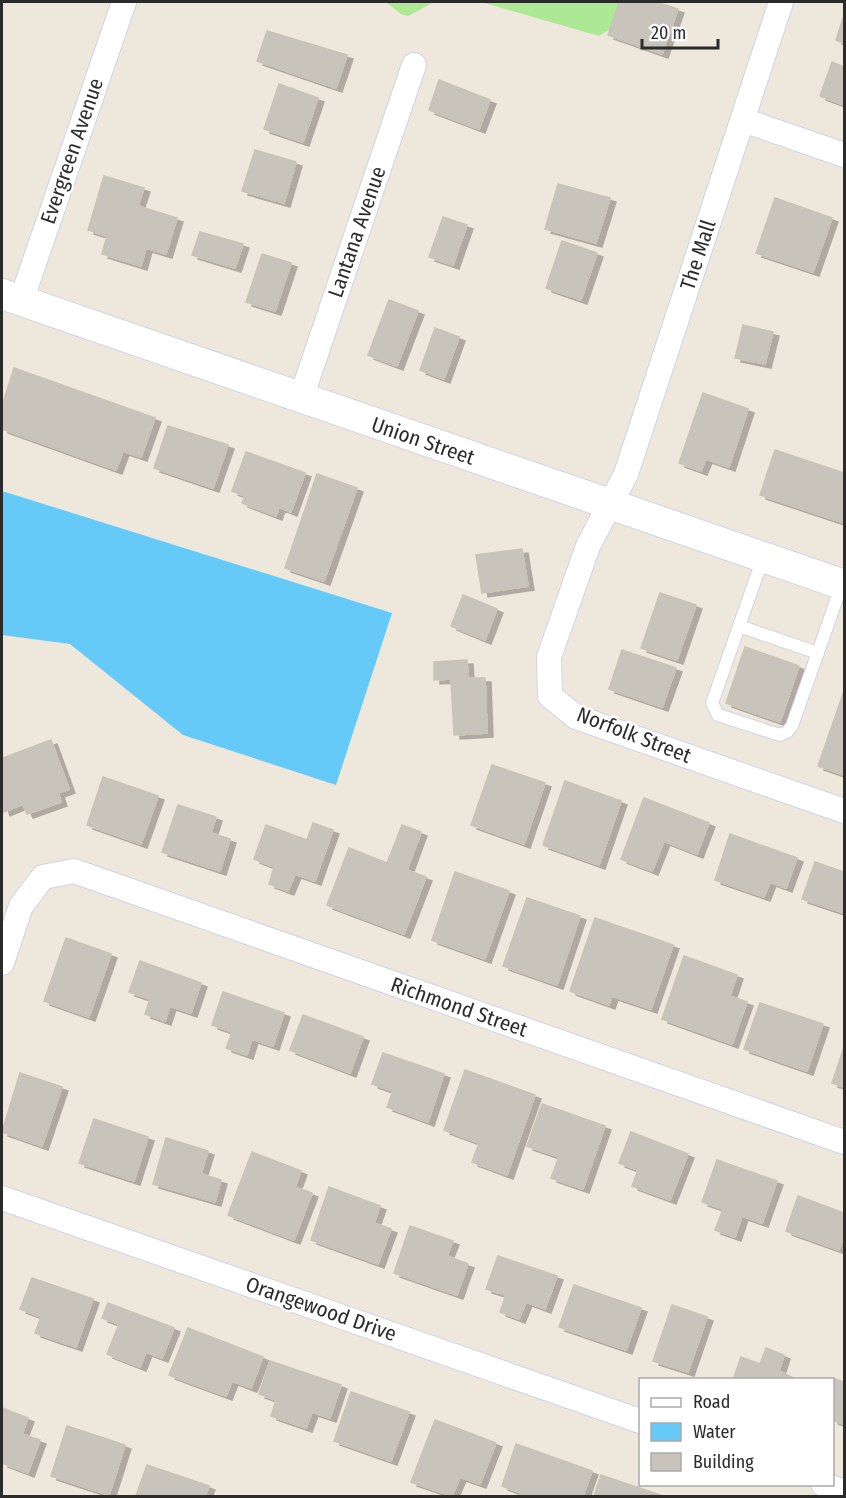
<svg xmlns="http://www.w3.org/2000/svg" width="846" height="1498" font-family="'Fira Sans Condensed',sans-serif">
<defs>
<filter id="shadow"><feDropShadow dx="6" dy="4" stdDeviation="0" flood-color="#0004"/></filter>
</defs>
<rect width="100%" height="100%" fill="#eee7db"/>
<!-- green -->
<g fill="#ade894">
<polygon points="386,2 434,2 408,16 401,14"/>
<polygon points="481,2 652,2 599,36"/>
</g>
<!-- water -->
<polygon fill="#66caf8" points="2,491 392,613 336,785 183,735 70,644 2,635"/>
<!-- building -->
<g fill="#c9c4bb" stroke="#c9c3b5" stroke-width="1.5" filter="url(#shadow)">
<polygon points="619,2 656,2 678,9 662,54 608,35"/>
<polygon points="844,15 844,43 836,40"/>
<polygon points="267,31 347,55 336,88 257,61"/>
<polygon points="832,62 844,67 844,105 820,96"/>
<polygon points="439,80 490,100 479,129 429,110"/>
<polygon points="279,84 318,98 303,142 264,129"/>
<polygon points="255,150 296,162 284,203 242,191"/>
<polygon points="104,176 144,188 138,206 177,218 166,254 146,248 141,266 102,254 107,236 88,230"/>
<polygon points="558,184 610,198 596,243 545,229"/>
<polygon points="775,198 832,218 813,272 756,253"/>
<polygon points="443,217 467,225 453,265 429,257"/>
<polygon points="200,232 243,244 235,268 192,255"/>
<polygon points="562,241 597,253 581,300 546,288"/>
<polygon points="262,254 291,263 275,311 246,302"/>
<polygon points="389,300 418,311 397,366 368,355"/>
<polygon points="743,325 773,332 765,364 735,358"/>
<polygon points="435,328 459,337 444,379 420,370"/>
<polygon points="14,368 155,418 141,457 123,451 116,470 2,429 2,406"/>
<polygon points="703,393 748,409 729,467 706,459 701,471 679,463"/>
<polygon points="168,426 228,445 213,488 154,468"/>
<polygon points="775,450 844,473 844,523 760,495"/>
<polygon points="246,452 305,473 291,512 279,507 276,516 242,503 245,496 232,491"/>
<polygon points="317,474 357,488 324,581 285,568"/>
<polygon points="522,549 528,586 482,593 476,555"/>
<polygon points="660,593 696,605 677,660 641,648"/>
<polygon points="463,595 497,609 485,640 451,626"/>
<polygon points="745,647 799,666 780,722 726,703"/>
<polygon points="622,650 676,668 662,707 609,689"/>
<polygon points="467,660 468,678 485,678 487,733 454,735 451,679 434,680 434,662"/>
<polygon points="844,691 844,775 818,766"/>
<polygon points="51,740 69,789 58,793 61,802 27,814 23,804 4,812 2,805 2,755 3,758"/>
<polygon points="492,765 545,783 524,844 471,825"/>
<polygon points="103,777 158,796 141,844 87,825"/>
<polygon points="565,781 621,801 599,865 543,845"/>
<polygon points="644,798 709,823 697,854 664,841 652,871 621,859"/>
<polygon points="178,805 216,817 211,833 230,839 220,871 162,852"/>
<polygon points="313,823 333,830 315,881 295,874 288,891 269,884 274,867 254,859 266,825 307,840"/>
<polygon points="402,825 421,832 407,870 426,877 404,934 327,905 349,848 387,863"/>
<polygon points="730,834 797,858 786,888 770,882 764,897 715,880"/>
<polygon points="815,862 844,872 844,913 802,899"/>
<polygon points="455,872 509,891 485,959 432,940"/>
<polygon points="527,898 580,916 557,985 503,966"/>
<polygon points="595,918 673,945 651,1009 612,996 609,1005 570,991"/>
<polygon points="66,938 111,954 89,1017 44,1001"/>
<polygon points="684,956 737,975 730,996 747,1002 732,1044 662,1019"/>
<polygon points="140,961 201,983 191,1013 170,1006 165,1021 145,1014 150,999 129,992"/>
<polygon points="223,992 284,1013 273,1046 252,1039 247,1055 226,1048 232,1032 212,1025"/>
<polygon points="760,1003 823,1024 807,1071 744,1049"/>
<polygon points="303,1015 363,1037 350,1073 290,1050"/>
<polygon points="844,1047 844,1087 832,1083"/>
<polygon points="383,1053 444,1074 428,1122 387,1107 393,1091 372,1084"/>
<polygon points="465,1070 535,1095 507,1175 472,1162 479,1143 444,1130"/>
<polygon points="20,1073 62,1087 42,1146 2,1132"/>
<polygon points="542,1104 605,1126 583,1189 551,1178 559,1157 527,1146"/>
<polygon points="94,1119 148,1137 134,1181 79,1163"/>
<polygon points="631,1132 688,1154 670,1200 632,1186 638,1170 619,1163"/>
<polygon points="166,1138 208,1151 201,1174 221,1180 215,1202 153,1184"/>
<polygon points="252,1152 301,1171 295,1187 312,1193 294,1240 228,1215"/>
<polygon points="717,1160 777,1181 762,1223 742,1216 735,1237 715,1230 723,1209 702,1202"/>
<polygon points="329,1187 380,1206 374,1223 391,1229 378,1264 311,1240"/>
<polygon points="798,1196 844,1213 844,1235 839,1250 786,1231"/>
<polygon points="410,1226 453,1241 447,1256 468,1264 457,1295 394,1273"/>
<polygon points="498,1256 557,1276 545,1309 526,1302 519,1319 500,1312 506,1295 486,1289"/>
<polygon points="32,1278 93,1299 76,1347 35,1333 41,1317 20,1309"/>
<polygon points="574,1285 641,1308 626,1350 559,1327"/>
<polygon points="108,1303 174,1328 162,1358 146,1352 140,1367 107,1354 119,1324 102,1318"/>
<polygon points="672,1305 707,1317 688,1372 653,1361"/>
<polygon points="188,1328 263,1357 251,1388 232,1381 226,1396 169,1375"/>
<polygon points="766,1348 784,1355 779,1371 797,1380 733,1380 741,1357 760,1364"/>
<polygon points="270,1361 341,1385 330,1418 312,1412 306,1428 271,1416 276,1400 259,1394"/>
<polygon points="835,1379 844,1382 844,1424 832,1420"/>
<polygon points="351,1392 409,1412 391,1461 334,1441"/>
<polygon points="2,1408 28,1418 22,1434 40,1440 28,1473 2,1463"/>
<polygon points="435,1420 496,1443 480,1484 460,1477 452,1496 411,1482"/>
<polygon points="67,1426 125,1445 109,1495 51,1476"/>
<polygon points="516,1444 592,1471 583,1496 519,1496 521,1493 502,1486"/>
<polygon points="147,1465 209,1486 205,1496 136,1496"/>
<polygon points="601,1475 663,1496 594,1496"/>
</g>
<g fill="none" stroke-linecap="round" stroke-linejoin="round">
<defs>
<g id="service">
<polyline points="763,558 712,703 718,715 780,735 787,732 792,726 842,584"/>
<polyline points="739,626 818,653"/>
</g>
<g id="minor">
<polyline points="781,2 626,474 588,546 549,657 550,696 576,717 844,811"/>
<polyline points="743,120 844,155"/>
<polyline points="21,301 124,2"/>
<polyline points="301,398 414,65"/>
<polyline points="2,963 21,906 43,877 74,871 844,1142"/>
<polyline points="2,1198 640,1421"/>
<polyline points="823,1484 844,1492"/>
</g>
<polyline id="tertiary" points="2,294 844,585"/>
</defs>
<!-- service casing -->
<use href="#service" stroke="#d1d3e5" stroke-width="14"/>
<!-- minor casing -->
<use href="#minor" stroke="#d1d3e5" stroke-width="26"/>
<!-- tertiary casing -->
<use href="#tertiary" stroke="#d1d3e5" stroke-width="32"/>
<!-- service -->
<use href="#service" stroke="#fff" stroke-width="12"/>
<!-- minor -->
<use href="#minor" stroke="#fff" stroke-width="24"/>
<!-- tertiary -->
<use href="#tertiary" stroke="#fff" stroke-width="30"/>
</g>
<g text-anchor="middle" stroke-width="5" stroke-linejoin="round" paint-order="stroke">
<!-- street labels -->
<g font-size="21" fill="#2b2b2b" stroke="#fff">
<text transform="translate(72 151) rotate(-71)" y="7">Evergreen Avenue</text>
<text transform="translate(357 232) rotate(-71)" y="7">Lantana Avenue</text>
<text transform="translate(698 255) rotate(-72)" y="7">The Mall</text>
<text transform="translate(423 441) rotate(19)" y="7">Union Street</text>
<text transform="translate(634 735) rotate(21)" y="7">Norfolk Street</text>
<text transform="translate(459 1007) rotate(19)" y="7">Richmond Street</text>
<text transform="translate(321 1309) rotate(19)" y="7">Orangewood Drive</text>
</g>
</g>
<!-- border -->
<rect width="846" height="1498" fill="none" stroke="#2b2b2b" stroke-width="6"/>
<!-- legend -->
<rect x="639" y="1378" width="195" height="108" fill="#ffffff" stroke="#aaaaaa" stroke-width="1.5"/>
<rect x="651" y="1398" width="30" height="9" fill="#ffffff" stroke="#aaaaaa" stroke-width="1.5"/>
<text x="693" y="1408" font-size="18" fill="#2b2b2b">Road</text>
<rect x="651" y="1423" width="30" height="18" fill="#66caf8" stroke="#aaaaaa" stroke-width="1.5"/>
<text x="693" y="1438" font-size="18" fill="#2b2b2b">Water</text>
<rect x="651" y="1453" width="30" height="18" fill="#c9c4bb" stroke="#aaaaaa" stroke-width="1.5"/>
<text x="693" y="1468" font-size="18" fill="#2b2b2b">Building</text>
<!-- scale -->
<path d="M642 39v9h76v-9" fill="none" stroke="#2b2b2b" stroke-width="3"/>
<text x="651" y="39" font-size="18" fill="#2b2b2b" stroke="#ffffff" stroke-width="4.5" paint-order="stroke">20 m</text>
</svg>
